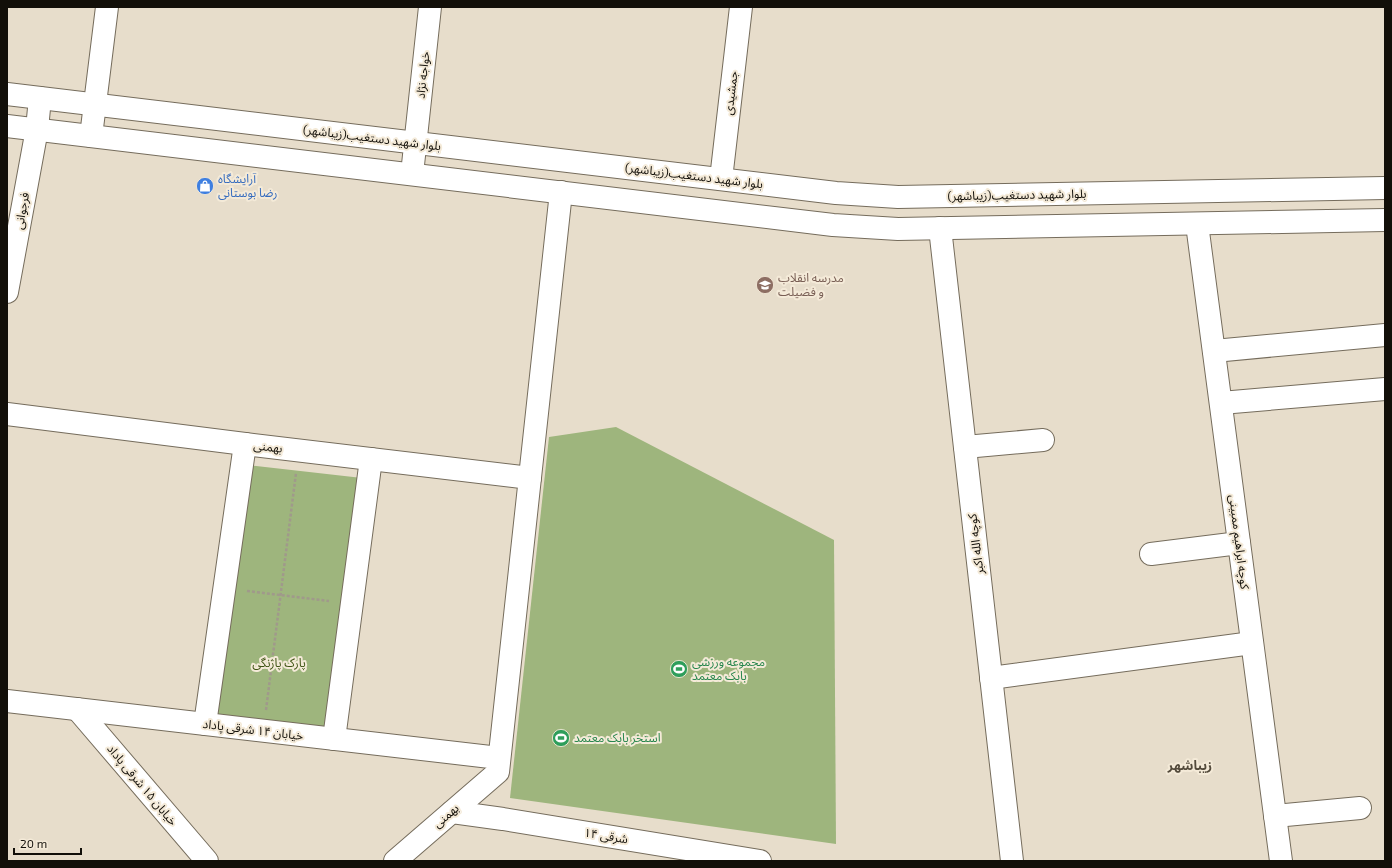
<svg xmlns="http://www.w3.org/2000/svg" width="1392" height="868" font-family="'Exo 2','Noto Sans Arabic',sans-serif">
<rect width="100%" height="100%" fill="#e7ddcb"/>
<!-- green -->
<g fill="#9eb57d">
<polygon points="616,427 834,540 836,844 510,798 549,437"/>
<polygon points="247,465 362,478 329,733 211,719"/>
</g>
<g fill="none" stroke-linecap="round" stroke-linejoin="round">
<defs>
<g id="minor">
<polyline points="91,136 107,7"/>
<polyline points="412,174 430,7"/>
<polyline points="721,179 741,7"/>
<polyline points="1197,224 1281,861"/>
<polyline points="940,228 1012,861"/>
<polyline points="7,292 37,129 40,98"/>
<polyline points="1214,351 1385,335"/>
<polyline points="1221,403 1385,389"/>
<polyline points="7,414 245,444 530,478"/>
<polyline points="965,447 1043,440"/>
<polyline points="1151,554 1239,543"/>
<polyline points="991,678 1252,643"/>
<polyline points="7,701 499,758"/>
<polyline points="77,709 207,861"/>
<polyline points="205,724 245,444"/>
<polyline points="334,739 371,459"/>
<polyline points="452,812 503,819 760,861"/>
<polyline points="1275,816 1360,808"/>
<polyline points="395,861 498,772 561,192"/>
</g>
<g id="tertiary">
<polyline points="7,94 836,193 898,197 1385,188"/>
<polyline points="7,126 833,225 898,229 1385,220"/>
</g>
</defs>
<!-- minor casing -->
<use href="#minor" stroke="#756c5c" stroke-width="24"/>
<!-- tertiary casing -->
<use href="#tertiary" stroke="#756c5c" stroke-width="24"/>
<!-- path -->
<g stroke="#a0998b" stroke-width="2.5" stroke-dasharray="3 2" stroke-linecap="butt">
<polyline points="247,591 329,601"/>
<polyline points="266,710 296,473"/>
</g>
<!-- minor -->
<use href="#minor" stroke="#fff" stroke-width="22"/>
<!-- tertiary -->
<use href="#tertiary" stroke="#fff" stroke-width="22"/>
</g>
<!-- icons -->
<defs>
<symbol id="shop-disc" viewBox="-11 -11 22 22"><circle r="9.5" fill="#3f7fe0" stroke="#f4ead8"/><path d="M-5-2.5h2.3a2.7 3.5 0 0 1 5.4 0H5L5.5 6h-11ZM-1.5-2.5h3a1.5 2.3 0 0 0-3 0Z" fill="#fff"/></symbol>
<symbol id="school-disc" viewBox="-11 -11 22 22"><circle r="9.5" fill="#8d6e63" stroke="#f4ead8"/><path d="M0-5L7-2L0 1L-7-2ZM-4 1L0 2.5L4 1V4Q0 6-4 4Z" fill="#fff"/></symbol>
<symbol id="stadium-disc" viewBox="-11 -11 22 22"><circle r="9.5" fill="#2e9e5b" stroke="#f4ead8"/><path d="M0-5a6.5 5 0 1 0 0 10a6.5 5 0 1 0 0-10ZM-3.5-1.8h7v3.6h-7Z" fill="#fff"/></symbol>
</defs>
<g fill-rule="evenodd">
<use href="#shop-disc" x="195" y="176" width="20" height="20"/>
<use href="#school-disc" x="755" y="275" width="20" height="20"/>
<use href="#stadium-disc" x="669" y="659" width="20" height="20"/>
<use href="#stadium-disc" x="551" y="728" width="20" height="20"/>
</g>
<g text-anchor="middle" stroke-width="4" stroke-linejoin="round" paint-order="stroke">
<!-- street labels -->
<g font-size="12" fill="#120f09" stroke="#f4ead8">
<text transform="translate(423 75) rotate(-84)" y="4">خواجه نژاد</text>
<text transform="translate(731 93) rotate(-83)" y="4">جمشیدی</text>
<text transform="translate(372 138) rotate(7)" y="4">بلوار شهید دستغیب(زیباشهر)</text>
<text transform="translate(694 176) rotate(7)" y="4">بلوار شهید دستغیب(زیباشهر)</text>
<text transform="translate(1017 195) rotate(-1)" y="4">بلوار شهید دستغیب(زیباشهر)</text>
<text transform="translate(22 211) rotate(-80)" y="4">فرجوانی</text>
<text transform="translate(268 447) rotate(7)" y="4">بهمنی</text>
<text transform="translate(1239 542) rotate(83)" y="4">کوچه ابراهیم ممبینی</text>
<text transform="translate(976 544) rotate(-97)" y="4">کوچه الله اکبر</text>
<text transform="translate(253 730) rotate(7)" y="4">خیابان ۱۴ شرقی پاداد</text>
<text transform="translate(142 785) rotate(50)" y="4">خیابان ۱۵ شرقی پاداد</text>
<text transform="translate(446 816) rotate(-41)" y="4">بهمنی</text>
<text transform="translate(606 836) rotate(9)" y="4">۱۴ شرقی</text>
</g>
<!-- shop labels -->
<g font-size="12" fill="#366cbe" stroke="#f4ead8" text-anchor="start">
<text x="218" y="183">آرایشگاه<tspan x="218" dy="14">رضا بوستانی</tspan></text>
</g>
<!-- education labels -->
<g font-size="12" fill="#785e54" stroke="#f4ead8" text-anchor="start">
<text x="778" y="282">مدرسه انقلاب<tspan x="778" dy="14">و فضیلت</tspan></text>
</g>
<!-- leisure labels -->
<g font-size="12" fill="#27864d" stroke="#f4ead8" text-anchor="start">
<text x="692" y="666">مجموعه ورزشی<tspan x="692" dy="14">بابک معتمد</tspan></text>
<text x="574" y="742">استخر بابک معتمد</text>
</g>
<!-- park labels -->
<g font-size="12" fill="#3d5212" stroke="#f4ead8">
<text x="279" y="667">پارک پاژنگی</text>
</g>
<!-- neighbourhood labels -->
<g font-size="13" font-weight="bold" fill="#534a3b" stroke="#f4ead8">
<text x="1190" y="770">زیباشهر</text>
</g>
</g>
<!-- border -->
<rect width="1392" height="868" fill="none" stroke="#120f09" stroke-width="16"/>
<!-- scale -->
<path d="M14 848v6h67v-6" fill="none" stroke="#120f09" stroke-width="2"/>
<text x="20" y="848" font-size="12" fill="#120f09" stroke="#f4ead8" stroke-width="3" paint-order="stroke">20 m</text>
</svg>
